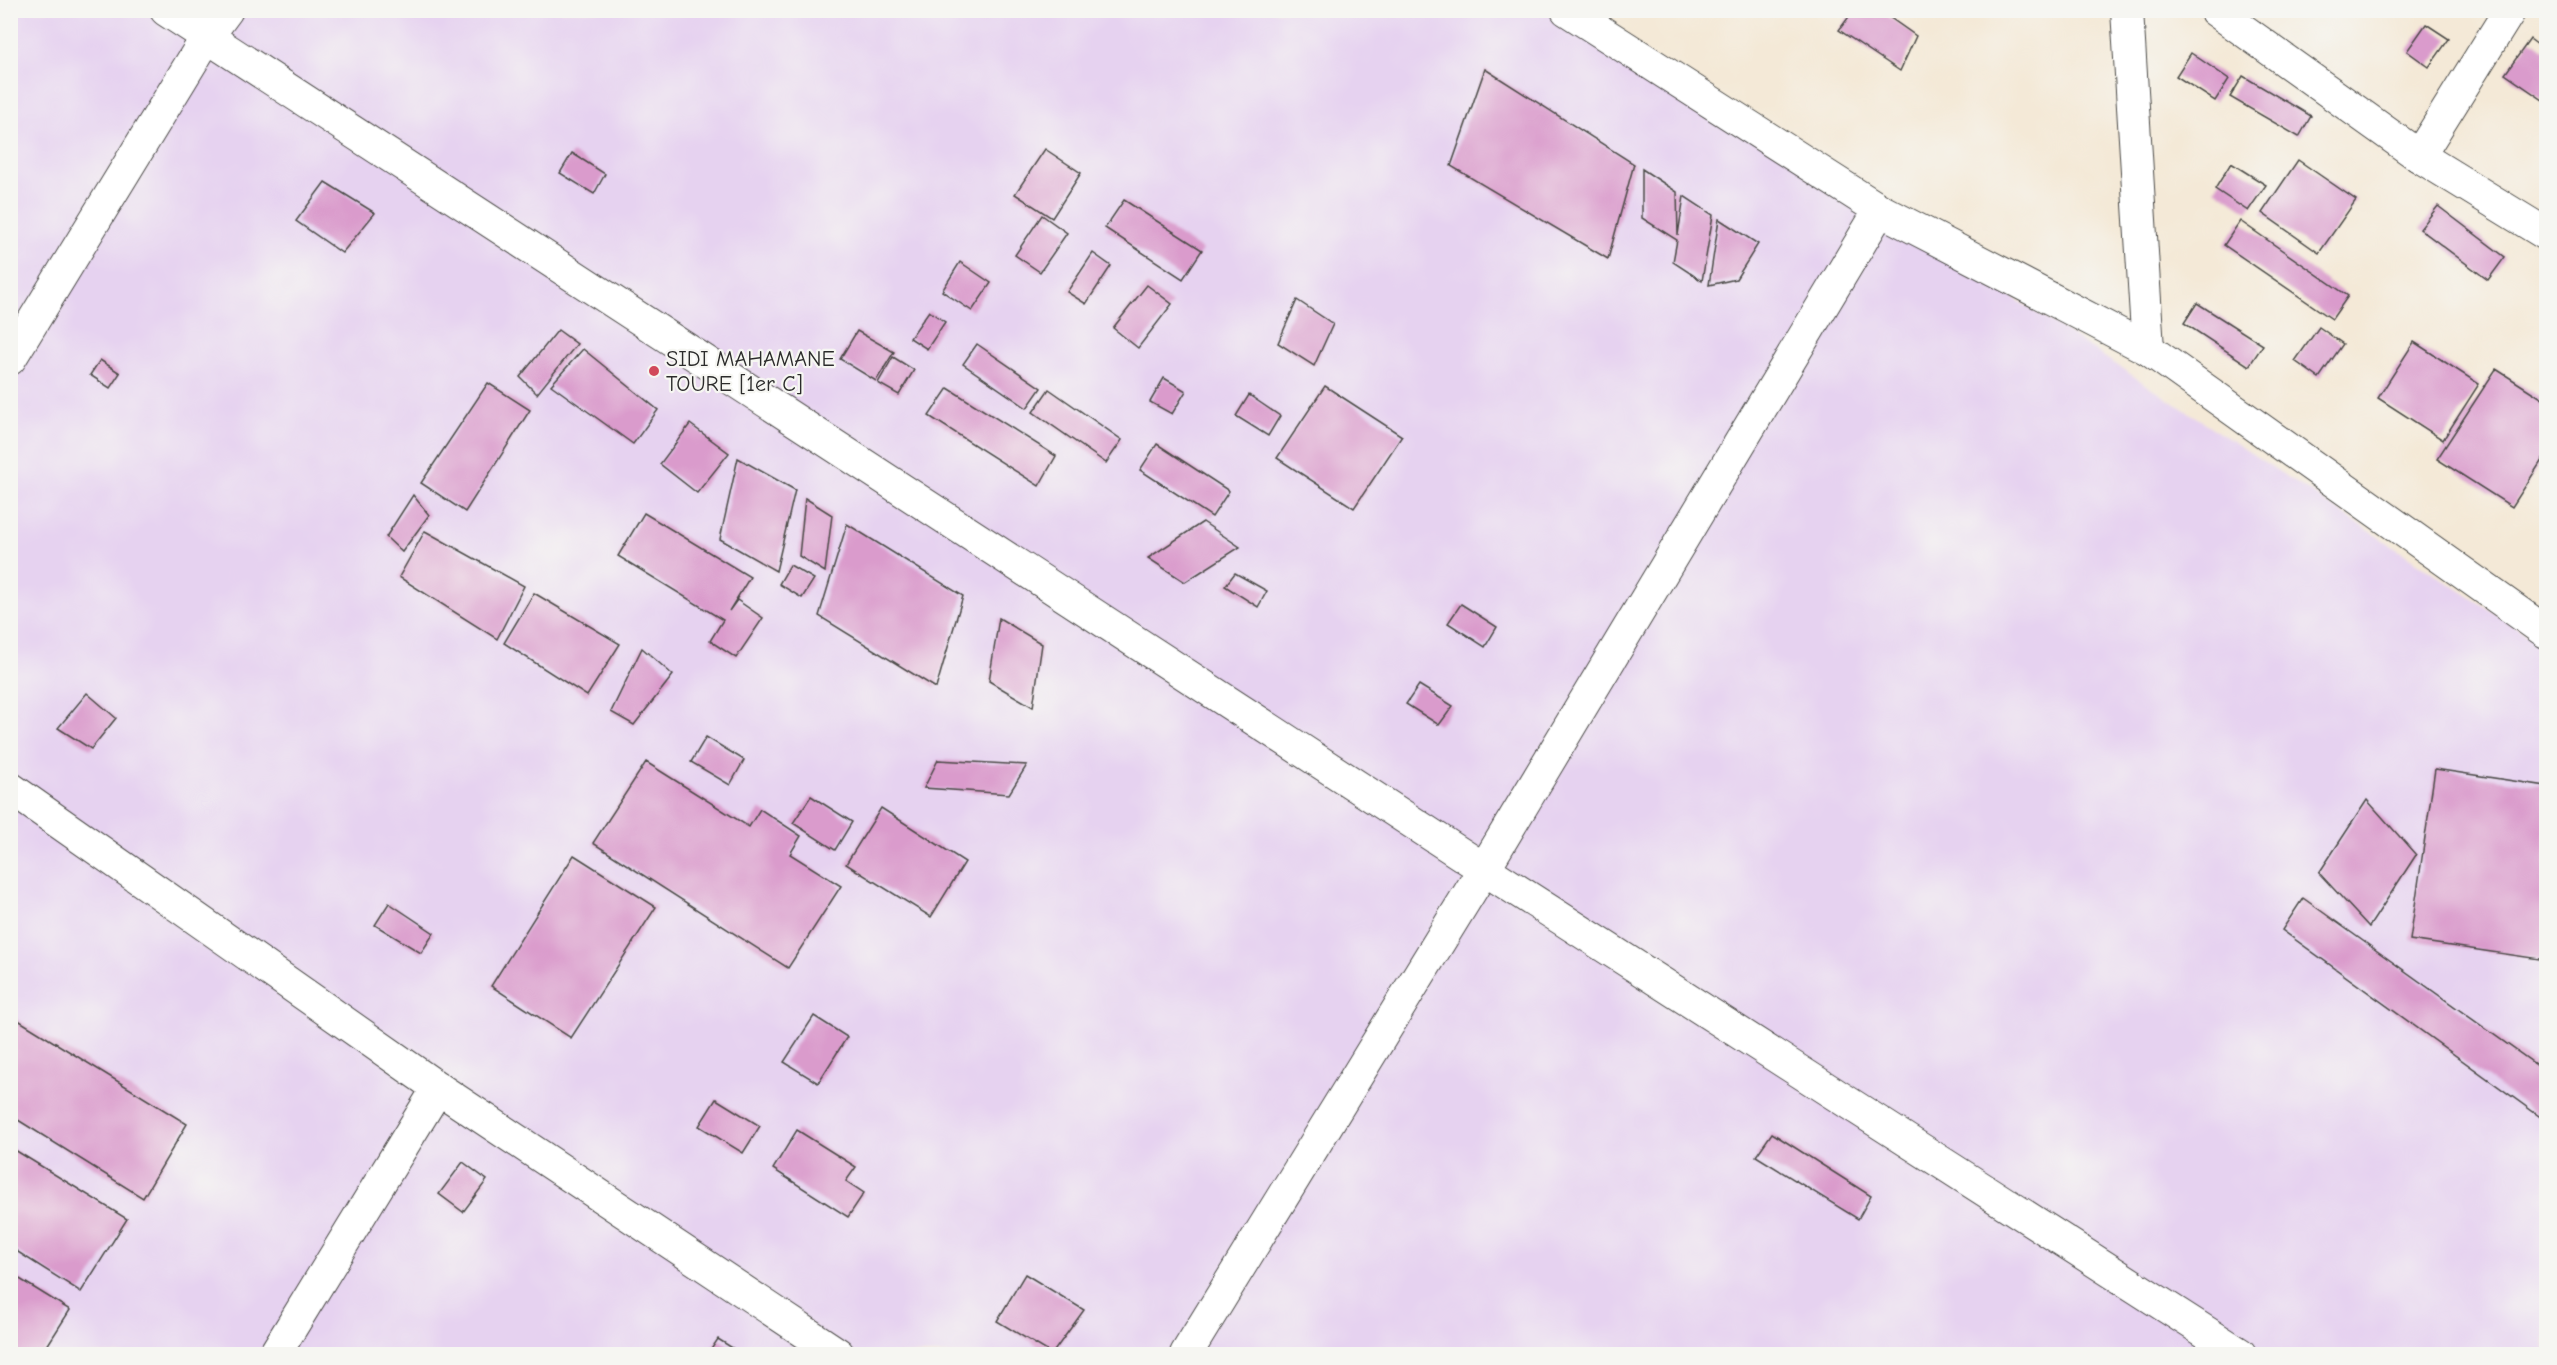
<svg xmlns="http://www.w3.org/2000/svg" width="2557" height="1365" font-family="'Comic Neue',sans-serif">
<rect width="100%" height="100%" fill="#f6f6f2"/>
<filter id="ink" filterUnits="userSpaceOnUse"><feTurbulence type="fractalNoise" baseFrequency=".0167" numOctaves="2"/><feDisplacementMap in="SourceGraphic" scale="12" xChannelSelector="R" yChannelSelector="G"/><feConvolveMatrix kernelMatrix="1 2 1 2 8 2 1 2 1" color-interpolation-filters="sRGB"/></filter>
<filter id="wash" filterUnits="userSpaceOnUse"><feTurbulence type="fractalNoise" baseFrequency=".008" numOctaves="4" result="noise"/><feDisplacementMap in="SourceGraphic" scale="24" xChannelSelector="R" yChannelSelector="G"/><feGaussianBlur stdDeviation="1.35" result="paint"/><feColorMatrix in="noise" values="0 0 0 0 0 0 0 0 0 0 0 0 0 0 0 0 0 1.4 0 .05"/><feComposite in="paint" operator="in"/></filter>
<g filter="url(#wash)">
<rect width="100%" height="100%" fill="#f4e9d7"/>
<!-- built -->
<polygon fill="#e6d2f0" points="10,11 1567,11 1880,210 2546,647 2546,1354 11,1354"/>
<g id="blocks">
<!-- building -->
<g fill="#da9bcc">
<polygon points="1854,10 1879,10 1916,36 1900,71 1839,30"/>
<polygon points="2426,24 2449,39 2429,67 2407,51"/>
<polygon points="2530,39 2546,51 2546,102 2505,74"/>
<polygon points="2191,53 2229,79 2215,101 2176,76"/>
<polygon points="1485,69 1634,164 1608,259 1451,166"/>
<polygon points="2243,76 2311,116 2299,137 2230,97"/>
<polygon points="1045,149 1081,173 1052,218 1015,194"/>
<polygon points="572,153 605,174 594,194 560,173"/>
<polygon points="2298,160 2356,200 2319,253 2262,213"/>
<polygon points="2231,163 2266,185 2248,211 2215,189"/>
<polygon points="1642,169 1677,192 1678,235 1684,196 1713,215 1702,281 1673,262 1677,240 1642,218"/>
<polygon points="325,182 375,213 342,253 296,221"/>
<polygon points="1124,200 1202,250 1183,279 1105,228"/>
<polygon points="2438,206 2505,257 2488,280 2420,229"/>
<polygon points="1042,215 1067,233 1040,272 1015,255"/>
<polygon points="1719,219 1758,244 1736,279 1709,285"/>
<polygon points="2240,221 2348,296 2332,319 2224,245"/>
<polygon points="1093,253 1111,266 1086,304 1067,292"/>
<polygon points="960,262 991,283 972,311 942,291"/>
<polygon points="1147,285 1172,304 1138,348 1113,328"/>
<polygon points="1297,300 1333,324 1314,366 1278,343"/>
<polygon points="2197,303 2263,345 2249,366 2184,323"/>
<polygon points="929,311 945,322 927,349 910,338"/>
<polygon points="2319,327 2343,344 2319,378 2295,361"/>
<polygon points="558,330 577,344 537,394 520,377"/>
<polygon points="857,331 894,352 876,381 840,359"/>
<polygon points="2414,342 2479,384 2443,440 2378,398"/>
<polygon points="977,344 1041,388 1027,408 963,364"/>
<polygon points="583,349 658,410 633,444 551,385"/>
<polygon points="893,357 914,370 899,395 878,383"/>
<polygon points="100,360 120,373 110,388 90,375"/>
<polygon points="2496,369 2546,401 2546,454 2512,507 2437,459"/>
<polygon points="1164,378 1186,391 1172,414 1150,402"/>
<polygon points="488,383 530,410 465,512 421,483"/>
<polygon points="1325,386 1402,436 1354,508 1277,458"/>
<polygon points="948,388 1056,456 1039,486 929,416"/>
<polygon points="1049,389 1122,440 1106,463 1033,412"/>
<polygon points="1249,395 1280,416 1268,436 1236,416"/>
<polygon points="690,424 729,453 697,493 660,464"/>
<polygon points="1157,444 1229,491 1212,517 1140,470"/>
<polygon points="738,458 795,490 776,571 720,539"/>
<polygon points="413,495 429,515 402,552 386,537"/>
<polygon points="805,498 832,515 825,572 799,556"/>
<polygon points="644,513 750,577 729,611 737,600 763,618 736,658 710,641 723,620 618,556"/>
<polygon points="1203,522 1240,547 1185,582 1148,558"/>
<polygon points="847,524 963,596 936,688 819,616"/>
<polygon points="425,531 524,586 497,639 399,577"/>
<polygon points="790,565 814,579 802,598 779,584"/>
<polygon points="1235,573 1267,591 1258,607 1225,586"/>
<polygon points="534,593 620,644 587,696 504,643"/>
<polygon points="1461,604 1497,627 1485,647 1448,623"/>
<polygon points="999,618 1042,644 1033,707 989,681"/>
<polygon points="642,648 673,675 634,725 611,712"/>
<polygon points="1419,685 1453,706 1439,725 1406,704"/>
<polygon points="87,693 116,718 91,749 58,728"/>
<polygon points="706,737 744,760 730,785 691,762"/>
<polygon points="938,760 1027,765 1009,794 924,788"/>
<polygon points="646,762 749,827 760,809 801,836 790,854 841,886 788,968 593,843"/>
<polygon points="2435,769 2546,786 2546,960 2410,940"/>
<polygon points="811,796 852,822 835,850 793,823"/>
<polygon points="2367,800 2416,855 2369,927 2319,873"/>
<polygon points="881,808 965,862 931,917 846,864"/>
<polygon points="574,855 656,907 571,1038 491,986"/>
<polygon points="2303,898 2546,1072 2546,1121 2282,930"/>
<polygon points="389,903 434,933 421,953 375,925"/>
<polygon points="10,1015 187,1124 143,1198 10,1115"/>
<polygon points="814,1016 847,1037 818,1083 784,1062"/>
<polygon points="716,1099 760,1126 743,1153 699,1126"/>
<polygon points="797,1130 856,1167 846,1181 864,1193 848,1217 773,1169"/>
<polygon points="1772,1133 1871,1196 1858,1219 1756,1156"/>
<polygon points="10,1147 127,1219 81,1292 10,1247"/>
<polygon points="463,1162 487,1180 463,1212 439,1194"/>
<polygon points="10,1273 70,1310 42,1354 10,1354"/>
<polygon points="1025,1274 1084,1310 1052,1354 997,1321"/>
<polygon points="718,1339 742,1354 708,1354"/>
</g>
</g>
</g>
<g filter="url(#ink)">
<use href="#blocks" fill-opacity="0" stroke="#494845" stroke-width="1.5"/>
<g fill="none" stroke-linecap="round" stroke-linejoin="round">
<defs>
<g id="minor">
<polyline points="166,10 1484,869 2240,1354"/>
<polyline points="1567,10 1880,210 2148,349 2546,632"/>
<polyline points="2127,10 2148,349"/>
<polyline points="2215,10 2419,156 2546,234"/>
<polyline points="2419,156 2510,10"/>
<polyline points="10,359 207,37 227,10"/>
<polyline points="10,788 438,1088 838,1354"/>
<polyline points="275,1354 438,1088"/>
<polyline points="1186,1354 1484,869 1880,210"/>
</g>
</defs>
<!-- minor casing -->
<use href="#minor" stroke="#494845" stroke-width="34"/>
<!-- minor -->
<use href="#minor" stroke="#fff" stroke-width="32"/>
</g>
</g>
<!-- markers -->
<circle fill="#d1495b" stroke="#f6f6f2" stroke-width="2" cx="654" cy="371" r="6"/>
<g text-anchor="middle" stroke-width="4.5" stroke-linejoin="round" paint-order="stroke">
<!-- poi labels -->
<g font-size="22" fill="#2b2b2b" stroke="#f6f6f2" text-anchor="start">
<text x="666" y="366">SIDI MAHAMANE<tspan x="666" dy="25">TOURE [1er C]</tspan></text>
</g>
</g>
<!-- margin -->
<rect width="2557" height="1365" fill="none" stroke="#f6f6f2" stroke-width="36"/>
</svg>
